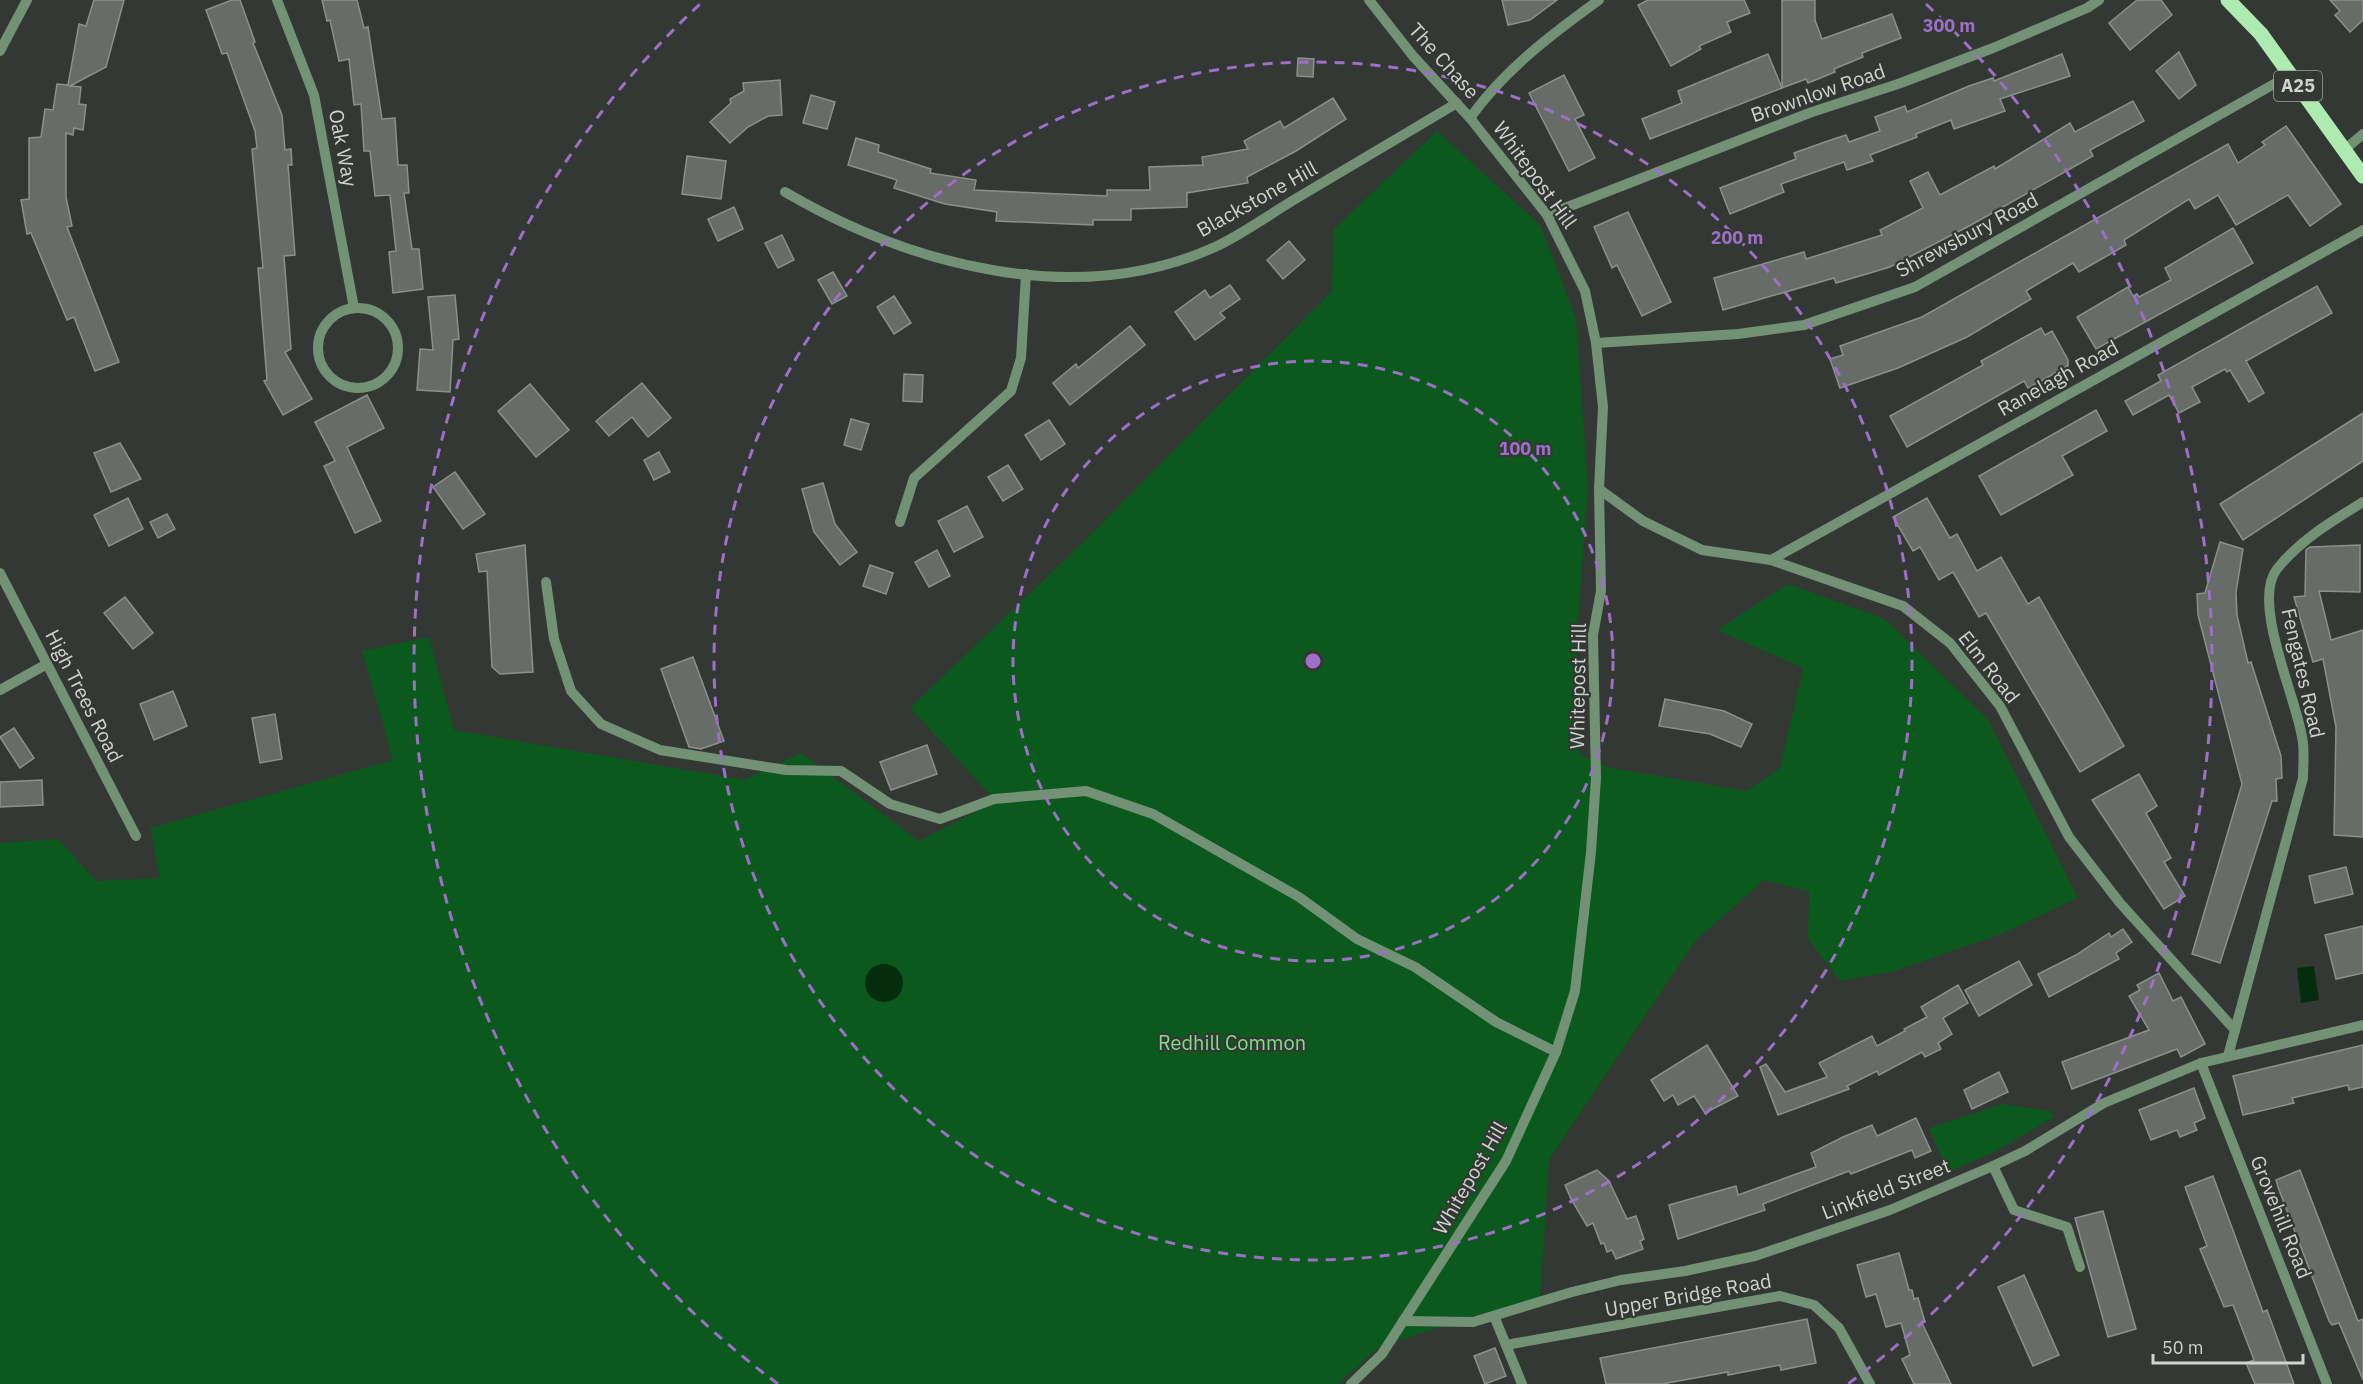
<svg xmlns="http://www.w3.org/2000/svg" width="2363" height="1384" font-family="'IBM Plex Sans',sans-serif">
<rect width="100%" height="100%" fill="#333834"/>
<!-- green -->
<g fill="#0c591e">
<polygon points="1437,131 1541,226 1576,319 1588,489 1577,633 1579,754 1611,768 1747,791 1780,768 1803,668 1717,630 1788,584 1885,619 1988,720 2078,898 2001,934 1895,971 1840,981 1808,939 1809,892 1764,880 1696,940 1549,1160 1540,1301 1476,1315 1379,1347 1338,1384 0,1384 0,843 58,839 96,881 160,878 150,828 393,760 362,651 429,637 454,730 745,780 801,753 919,841 996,801 910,708 1075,550 1332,291 1333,230"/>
<polygon points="2002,1104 2050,1111 2054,1117 1994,1152 1948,1172 1929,1128"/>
</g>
<!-- water -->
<g fill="#052c0c">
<circle cx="884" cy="983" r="19"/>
<polygon points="2314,966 2319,1000 2301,1003 2297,968"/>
</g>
<!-- building -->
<g fill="#686c68" stroke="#8b908c" stroke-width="1.5">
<polygon points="94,0 124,0 106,67 70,86 81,87 79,104 86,105 83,130 74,128 73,135 66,133 66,197 72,226 67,227 119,362 95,371 74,317 67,320 31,233 27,234 21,200 29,199 29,138 41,137 45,109 53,110 57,84 68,85 79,24 86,26"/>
<polygon points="232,0 240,0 255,42 253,43 282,115 285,150 291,149 292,165 288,165 295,255 284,256 291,349 285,352 312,399 283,415 264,381 267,380 258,268 263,268 252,149 257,148 255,131 227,53 222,54 206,10"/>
<polygon points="322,0 357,0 364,28 368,27 382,119 395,118 398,165 407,165 409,193 404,193 412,249 419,249 423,289 393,293 389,252 396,251 390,195 375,196 370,151 364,151 361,104 354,105 349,59 339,61 330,20 327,21"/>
<polygon points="1502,0 1557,0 1530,20 1508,25"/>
<polygon points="1648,0 1744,0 1750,13 1727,22 1731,32 1699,46 1701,49 1671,66 1638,5"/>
<polygon points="1782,0 1815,0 1815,20 1822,39 1892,14 1901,38 1862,53 1863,57 1834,69 1835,72 1808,83 1806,79 1782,88"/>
<polygon points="2137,0 2161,0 2172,15 2130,50 2109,23"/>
<polygon points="2330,0 2363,0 2363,20 2350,32 2335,15 2340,11"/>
<polygon points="2179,52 2196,85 2179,99 2156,71"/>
<polygon points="1768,54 1782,88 1650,139 1642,119 1682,103 1678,91"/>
<polygon points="2062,54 2070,76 2000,99 2005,111 1954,129 1951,120 1916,134 1917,137 1870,155 1873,161 1847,170 1844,162 1781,184 1784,192 1730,214 1720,188 1796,159 1794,153 1825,142 1846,135 1849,142 1880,131 1875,117 1905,106 1907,112 1969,86 1993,78 1994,81"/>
<polygon points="1298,58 1314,59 1313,77 1297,76"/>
<polygon points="1564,75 1584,115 1575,119 1595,158 1569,171 1529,93"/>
<polygon points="780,80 782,115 768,116 748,127 730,143 710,122 731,103 730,99 744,91 743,83"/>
<polygon points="811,95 835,102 827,129 803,123"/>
<polygon points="1333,98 1346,119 1296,151 1247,177 1248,183 1187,193 1187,207 1131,209 1131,220 1093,220 1093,225 996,221 997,212 945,204 894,188 897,180 848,165 856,138 879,145 878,152 931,169 930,173 976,180 974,190 1107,196 1107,190 1150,190 1149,167 1203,165 1202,157 1248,149 1244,141 1280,121 1284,128"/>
<polygon points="2133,101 2144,121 2090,150 2093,156 1971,225 1890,267 1836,283 1834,278 1723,310 1714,278 1804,252 1806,259 1882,235 1880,230 1923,208 1910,181 1928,172 1940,195 1994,166 1995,169 2070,123 2075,132"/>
<polygon points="2286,126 2341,204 2310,226 2288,195 2236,225 2218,195 2195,209 2189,199 2124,240 2126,245 2079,272 2073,263 2026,291 2031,299 1967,337 1898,368 1840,388 1830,359 1843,355 1840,346 1922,317 2228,144 2238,163 2265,145 2262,142"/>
<polygon points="687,156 726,161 721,199 682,194"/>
<polygon points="734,207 743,229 718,241 708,219"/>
<polygon points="1628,212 1671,302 1642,316 1617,265 1612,268 1594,227"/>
<polygon points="2233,228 2253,263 2096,349 2077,317 2128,287 2133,296 2137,294 2139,297 2171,280 2165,268"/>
<polygon points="782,235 794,260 778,268 765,243"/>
<polygon points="1289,241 1305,260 1283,279 1267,260"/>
<polygon points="833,272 847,296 832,304 818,280"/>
<polygon points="1230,285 1240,299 1220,313 1225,318 1195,340 1175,312 1205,290 1210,298"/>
<polygon points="2317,286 2332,313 2246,361 2264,393 2249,402 2230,370 2227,372 2225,369 2192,387 2200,402 2179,413 2169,395 2133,415 2125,401 2161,381 2158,375"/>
<polygon points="455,295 459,339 453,340 450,392 417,390 420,349 433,350 428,297"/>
<polygon points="894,296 911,323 894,334 877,307"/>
<polygon points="1130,326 1145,345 1070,405 1053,383 1076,364 1078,368"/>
<polygon points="2041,328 2045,335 2052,331 2068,360 2068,366 2028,388 2024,381 1907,447 1890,416 1983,365 1981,361"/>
<polygon points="904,374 923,375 922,402 903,401"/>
<polygon points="642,383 671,418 648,437 632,417 609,436 596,421"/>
<polygon points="530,384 569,430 536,457 498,411"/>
<polygon points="367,395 384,428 347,447 381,521 355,533 324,466 335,461 315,422"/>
<polygon points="2096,410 2107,431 2062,456 2073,475 2001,515 1979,476"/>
<polygon points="2363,413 2363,461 2243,540 2220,504"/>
<polygon points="851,419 869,424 861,450 844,445"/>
<polygon points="1049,420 1065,444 1041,460 1025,435"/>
<polygon points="120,443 141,479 111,492 94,453"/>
<polygon points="659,452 670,472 654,480 644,460"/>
<polygon points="1008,465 1023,489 1003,501 988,477"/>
<polygon points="455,472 485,514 463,529 433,487"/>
<polygon points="823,483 835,524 857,552 840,565 814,532 802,489"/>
<polygon points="128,498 143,529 109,546 94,515"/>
<polygon points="1927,498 1950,538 1957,534 1977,571 2001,557 2028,604 2039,597 2124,746 2080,772 1986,613 1979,617 1953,572 1939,580 1920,547 1913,551 1893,517"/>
<polygon points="967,506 983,537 954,552 938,521"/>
<polygon points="167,514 175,529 158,538 150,522"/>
<polygon points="2220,542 2243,549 2236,592 2237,615 2248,663 2251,662 2281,756 2282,778 2276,779 2277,801 2272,801 2220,963 2192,954 2242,784 2198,615 2197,594 2205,593"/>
<polygon points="525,545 533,672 500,674 492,667 487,571 479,572 476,554"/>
<polygon points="2360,545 2360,592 2319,591 2331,640 2363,630 2363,837 2334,835 2336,727 2323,659 2313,662 2294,597 2305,596 2306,550 2310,547"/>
<polygon points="937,550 950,576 929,587 915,562"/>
<polygon points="870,565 893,573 886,594 863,586"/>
<polygon points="125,597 153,633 133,649 104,613"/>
<polygon points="693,657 724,741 701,749 689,747 661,669"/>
<polygon points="173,691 187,726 154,740 140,704"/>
<polygon points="1665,699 1724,711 1752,724 1741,747 1710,734 1659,726"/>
<polygon points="275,714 282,759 260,763 252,718"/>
<polygon points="14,728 34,758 20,768 0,737"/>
<polygon points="927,745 937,774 891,790 880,762"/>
<polygon points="2139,774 2157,806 2146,813 2171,858 2164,862 2185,896 2164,909 2092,800"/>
<polygon points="42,780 43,805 0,807 0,782"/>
<polygon points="2346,867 2353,894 2315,903 2309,876"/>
<polygon points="2363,926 2363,973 2336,979 2325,935"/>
<polygon points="2123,929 2132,942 2116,953 2119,959 2049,997 2038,974 2076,955 2109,933 2111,937"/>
<polygon points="2019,961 2032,985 1979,1016 1965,990"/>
<polygon points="2159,973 2173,1001 2181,997 2205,1044 2181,1057 2177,1049 2072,1089 2062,1062 2149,1030 2129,996 2140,990 2137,985"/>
<polygon points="1958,985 1968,1003 1943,1018 1952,1034 1938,1043 1941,1049 1925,1057 1922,1052 1879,1075 1877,1071 1847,1086 1849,1089 1778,1115 1760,1067 1766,1064 1785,1092 1827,1077 1819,1063 1872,1036 1877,1046 1905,1031 1904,1029 1927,1017 1921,1007"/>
<polygon points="1707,1045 1738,1096 1705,1113 1694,1096 1678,1105 1673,1095 1664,1101 1651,1080"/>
<polygon points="2363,1045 2363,1087 2349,1090 2348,1085 2292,1098 2294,1103 2243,1115 2233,1076"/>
<polygon points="1999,1072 2008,1092 1972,1109 1964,1090"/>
<polygon points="2194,1088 2205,1118 2194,1123 2197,1130 2180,1137 2177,1130 2151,1140 2139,1110"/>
<polygon points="1916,1118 1931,1151 1915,1158 1912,1150 1851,1174 1849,1171 1763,1204 1765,1210 1678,1239 1669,1205 1736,1186 1738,1195 1816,1167 1811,1153 1843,1137 1872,1125 1877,1136"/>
<polygon points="1597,1170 1609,1181 1627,1219 1636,1216 1644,1239 1640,1241 1643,1249 1616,1259 1612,1250 1607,1252 1604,1243 1601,1244 1593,1223 1587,1226 1571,1199 1565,1185"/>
<polygon points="2300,1170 2358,1321 2363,1319 2363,1380 2339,1323 2332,1325 2329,1321 2278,1187 2276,1180"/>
<polygon points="2213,1176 2263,1312 2267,1310 2294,1384 2255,1384 2246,1363 2254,1360 2233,1305 2224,1307 2200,1249 2207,1246 2185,1187"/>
<polygon points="2103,1211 2136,1329 2108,1337 2075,1218"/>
<polygon points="1899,1253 1909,1290 1912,1290 1914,1299 1918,1298 1925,1322 1922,1323 1951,1384 1914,1384 1902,1359 1910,1355 1901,1323 1886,1327 1876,1294 1866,1297 1857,1265"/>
<polygon points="2024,1275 2059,1355 2033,1366 1998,1287"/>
<polygon points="1807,1319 1816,1363 1781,1370 1780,1365 1728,1375 1728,1372 1662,1384 1606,1384 1600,1358"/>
<polygon points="1495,1348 1506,1376 1485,1384 1474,1356"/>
</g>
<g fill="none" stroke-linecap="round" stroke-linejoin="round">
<!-- minor -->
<g stroke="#739175" stroke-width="10">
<polyline points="277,0 314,95 354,308"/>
<polyline points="0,51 27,0"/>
<path d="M1470 118C1504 70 1552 34 1599 0"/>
<polyline points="2343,151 2363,134"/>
<path d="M785 192C910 265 1076 310 1215 247 1243 234 1270 214 1297 198 1350 166 1404 135 1457 103"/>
<polyline points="1547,215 1812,112 1898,84 1993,48 2087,8 2099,0"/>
<circle cx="358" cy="348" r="40"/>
<polyline points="1596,343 1738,334 1804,325 1915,287 2290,75"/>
<polyline points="1599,489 1643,521 1702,550 1771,560 1903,606 1950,643 2000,706 2069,837 2120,903 2235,1030"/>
<polyline points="900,522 914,478 1011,391 1021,358 1026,274"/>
<polyline points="1771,560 2363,230"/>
<polyline points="0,573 136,836"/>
<polyline points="546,582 554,639 571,691 601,724 660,750 786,770 841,771 890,804 940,819 994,799 1086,791 1153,814 1299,897 1357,939 1415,967 1496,1022 1556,1052"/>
<polyline points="0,690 47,664"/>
<path d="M2228 1056 2303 778C2303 764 2305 750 2302 737 2296 697 2251 602 2277 569 2300 540 2332 521 2363 502"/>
<polyline points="2201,1063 2327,1384"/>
<polyline points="1993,1166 2014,1210 2067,1227 2080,1267"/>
<polyline points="1494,1316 1522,1384"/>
<polyline points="1403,1321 1473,1322 1572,1292 1621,1280 1685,1271 1755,1256 1890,1210 1993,1166 2025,1151 2104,1103 2201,1063 2363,1025"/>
<polyline points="1506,1345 1780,1296 1814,1305 1839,1328 1870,1384"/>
<polyline points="1351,1384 1382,1354 1506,1161 1556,1052 1575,991 1591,852 1596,778 1593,635 1601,591 1599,489 1603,407 1596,343 1585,291 1547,215 1470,118 1413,56 1369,0"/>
</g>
<!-- major -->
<polyline stroke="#adebb1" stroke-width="15" points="2228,0 2261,34 2363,176"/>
</g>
<!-- distance rings -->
<g fill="none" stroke="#9d6fc6" stroke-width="3" stroke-dasharray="10 8">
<circle cx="1313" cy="661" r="300"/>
<circle cx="1313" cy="661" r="599"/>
<path d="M778 1384A899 899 0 0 1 700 4M1926 4A899 899 0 0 1 1848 1384"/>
</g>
<g text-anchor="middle" stroke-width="4.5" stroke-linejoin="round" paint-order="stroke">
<!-- shield labels -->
<rect fill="#333834" stroke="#a1a4a1" stroke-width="1.5" x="2274" y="71" width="48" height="30" rx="4.5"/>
<g font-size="18" font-weight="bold" fill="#d0d3d0">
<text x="2298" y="92">A25</text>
</g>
<!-- street labels -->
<g font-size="20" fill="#d0d3d0" stroke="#333834">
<text transform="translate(1444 61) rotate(48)" y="7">The Chase</text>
<text transform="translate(1818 93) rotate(-19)" y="7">Brownlow Road</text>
<text transform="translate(343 148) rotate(79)" y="7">Oak Way</text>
<text transform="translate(1535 175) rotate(54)" y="7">Whitepost Hill</text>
<text transform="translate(1257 199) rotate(-29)" y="7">Blackstone Hill</text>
<text transform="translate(1967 235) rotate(-28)" y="7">Shrewsbury Road</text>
<text transform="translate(2058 378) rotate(-29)" y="7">Ranelagh Road</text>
<text transform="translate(1989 667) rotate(52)" y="7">Elm Road</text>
<text transform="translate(2303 673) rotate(77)" y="7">Fengates Road</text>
<text transform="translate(1578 686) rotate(-89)" y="7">Whitepost Hill</text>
<text transform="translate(84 696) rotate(63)" y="7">High Trees Road</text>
<text transform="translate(1470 1178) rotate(-60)" y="7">Whitepost Hill</text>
<text transform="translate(1886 1189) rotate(-21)" y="7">Linkfield Street</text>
<text transform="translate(2281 1217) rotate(68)" y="7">Grovehill Road</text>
<text transform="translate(1688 1295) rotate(-10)" y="7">Upper Bridge Road</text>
</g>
<!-- park labels -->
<g font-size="20" fill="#80de89" stroke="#333834">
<text x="1232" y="1050">Redhill Common</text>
</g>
</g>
<circle cx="1313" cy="661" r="9" fill="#9d6fc6" stroke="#333834" stroke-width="3"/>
<g font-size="18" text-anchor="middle" font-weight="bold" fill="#9d6fc6" stroke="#333834" stroke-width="4.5" stroke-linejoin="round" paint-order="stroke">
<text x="1949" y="32">300 m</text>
<text x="1737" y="244">200 m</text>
<text x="1525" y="455">100 m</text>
</g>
<!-- scale -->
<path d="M2153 1354v9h150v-9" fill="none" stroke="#d0d3d0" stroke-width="3"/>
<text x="2162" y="1354" font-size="18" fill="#d0d3d0" stroke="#333834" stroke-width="4.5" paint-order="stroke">50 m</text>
</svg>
